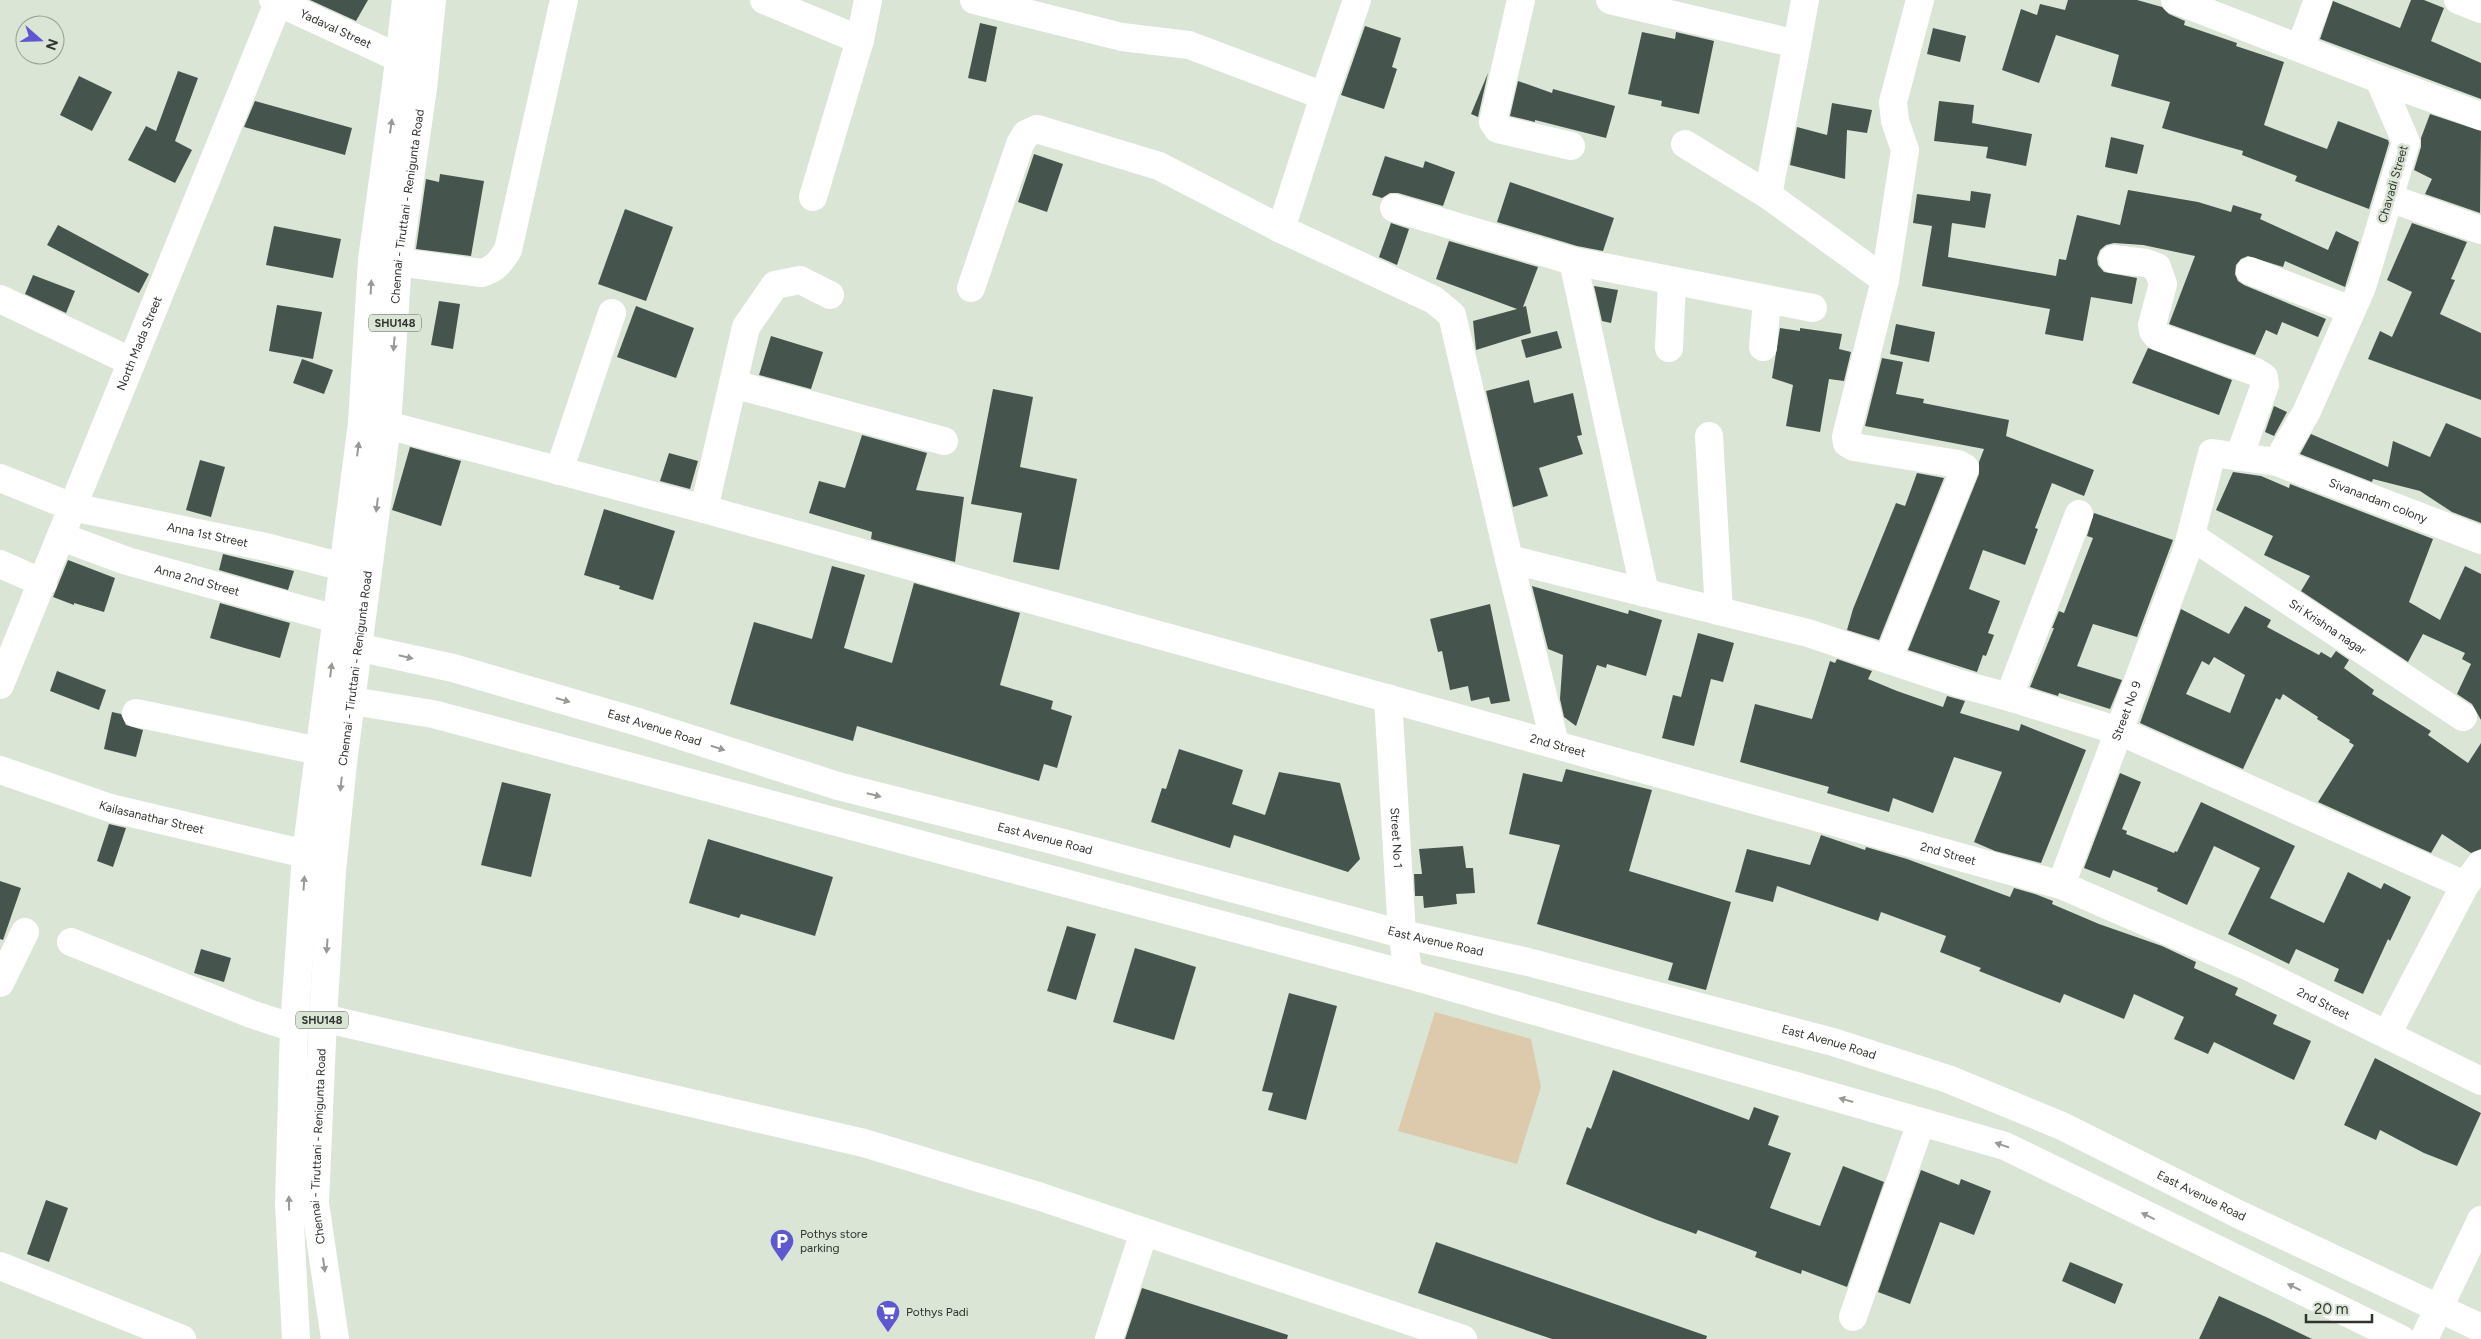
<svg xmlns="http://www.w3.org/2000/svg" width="2481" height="1339" font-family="Figtree,sans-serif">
<rect width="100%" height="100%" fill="#dae5d6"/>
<!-- green -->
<polygon fill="#ddcaac" points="1435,1012 1531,1039 1541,1087 1517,1164 1398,1131"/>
<!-- building -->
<g fill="#45554e" fill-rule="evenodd">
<polygon points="310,0 368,0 356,21"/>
<polygon points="2068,0 2137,0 2162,7 2169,14 2185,21 2184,25 2237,43 2236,46 2284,62 2264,125 2327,149 2338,121 2388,140 2389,143 2369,209 2295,181 2297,176 2242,155 2243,151 2162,128 2170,102 2111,86 2119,55 2056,35 2039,83 2002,70 2021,9 2037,15 2040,4 2065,10"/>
<polygon points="2411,0 2424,0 2444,8 2431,41 2481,63 2481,99 2320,39 2333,1 2400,28"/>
<polygon points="980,23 997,27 986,82 968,78"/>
<polygon points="1365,26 1401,38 1392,67 1397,69 1384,109 1341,95"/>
<polygon points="1933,28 1966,36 1960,62 1927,54"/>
<polygon points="1642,32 1675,39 1676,32 1714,41 1699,114 1661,106 1662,101 1628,94"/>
<polygon points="178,71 198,78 175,141 192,150 175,183 128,160 146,126 156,131"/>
<polygon points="1488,73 1478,117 1471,114"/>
<polygon points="79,76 112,92 92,131 60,115"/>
<polygon points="1518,81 1552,93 1553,89 1615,106 1606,138 1535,120 1535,122 1510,116"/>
<polygon points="255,101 352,128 345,155 244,127"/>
<polygon points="1939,101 1974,105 1972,123 2032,134 2026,166 1986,158 1988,147 1934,141"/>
<polygon points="1832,103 1872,110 1867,133 1847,130 1845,179 1790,165 1797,127 1827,135"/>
<polygon points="2430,114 2481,131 2480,213 2425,194 2432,179 2414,170 2421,147 2421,138"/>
<polygon points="2111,137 2144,145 2137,174 2105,167"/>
<polygon points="1034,154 1063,164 1047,212 1018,202"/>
<polygon points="1385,156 1423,168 1425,161 1455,172 1443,206 1398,193 1390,193 1382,198 1372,195"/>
<polygon points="440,174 484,181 471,256 416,249 426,179 439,182"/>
<polygon points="1510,182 1614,218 1603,251 1577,246 1497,222"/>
<polygon points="2128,190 2198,202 2231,212 2233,205 2262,214 2260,219 2328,250 2336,231 2359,242 2345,287 2285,261 2283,267 2248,256 2241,259 2236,265 2235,274 2238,281 2244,285 2326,319 2318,337 2282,322 2277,335 2266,330 2255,355 2169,324 2195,256 2143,245 2114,243 2106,245 2100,250 2097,258 2098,265 2104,272 2137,278 2132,304 2091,297 2083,341 2045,334 2050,309 1922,286 1932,226 1913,223 1917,194 1970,201 1971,191 1991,194 1985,228 1952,223 1948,257 2056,276 2059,259 2066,260 2077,215 2120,225"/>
<polygon points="625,209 673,227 646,301 598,284"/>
<polygon points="1391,223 1409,229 1397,265 1379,257"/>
<polygon points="2412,223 2467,242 2451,279 2455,280 2440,314 2481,333 2481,400 2368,359 2380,331 2392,337 2412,292 2387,280"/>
<polygon points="58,225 149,274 139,293 47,245"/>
<polygon points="274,226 341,239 333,278 266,265"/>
<polygon points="1449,241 1538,267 1523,307 1526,306 1531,333 1476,350 1473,321 1517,309 1436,279"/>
<polygon points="33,275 75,291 66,313 25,294"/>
<polygon points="1594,286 1618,290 1611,323 1602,321"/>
<polygon points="439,301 460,304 453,349 431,345"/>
<polygon points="277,305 322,312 313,359 269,351"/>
<polygon points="636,306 694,328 676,378 617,357"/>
<polygon points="1896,324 1935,332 1929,362 1890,354"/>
<polygon points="1780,328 1800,331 1800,328 1842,334 1839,349 1851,352 1844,381 1829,379 1820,432 1786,426 1793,385 1772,378"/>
<polygon points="1557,331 1562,348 1526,358 1521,340"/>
<polygon points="771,336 823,352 811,389 759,375"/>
<polygon points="2148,348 2232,380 2219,415 2132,383"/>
<polygon points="1882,358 1903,362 1896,394 1924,399 1923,403 2009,420 2006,436 2094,470 2084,496 2052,483 2035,528 2038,529 2025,565 1983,550 1969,589 2000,601 1988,633 1994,635 1986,656 1983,655 1977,672 1908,650 1979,474 1979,462 1984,449 1865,426"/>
<polygon points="302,359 333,370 324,394 293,383"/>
<polygon points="1529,380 1534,403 1573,393 1582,435 1577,436 1583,454 1539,468 1548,496 1513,507 1486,391"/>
<polygon points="993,389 1033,397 1020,467 1077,479 1059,570 1013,562 1022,513 971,504"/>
<polygon points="2274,406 2287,412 2274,436 2265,432"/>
<polygon points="2446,423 2481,438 2481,523 2452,512 2420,491 2373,479 2372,482 2300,454 2311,434 2388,467 2393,441 2430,457"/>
<polygon points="862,435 927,453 916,490 964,497 955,562 871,539 872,532 809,513 819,481 845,488"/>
<polygon points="410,447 461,461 441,526 392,510"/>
<polygon points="669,453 698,461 690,489 660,481"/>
<polygon points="200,460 225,467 211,517 186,510"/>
<polygon points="2233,472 2261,476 2289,488 2290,484 2433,539 2409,602 2440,620 2465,566 2481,574 2481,720 2472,704 2457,694 2471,664 2462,659 2465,653 2423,634 2408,662 2301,591 2310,576 2264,555 2273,536 2216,510"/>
<polygon points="1917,473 1944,478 1879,640 1847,630 1853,609 1896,503 1905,506"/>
<polygon points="604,509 675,531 653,600 619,589 620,586 584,575"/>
<polygon points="2094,513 2173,540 2137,637 2093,624 2077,666 2122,680 2110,709 2059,693 2058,696 2030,687 2054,628 2052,628 2059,611 2064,613 2093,538 2087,536"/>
<polygon points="223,554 294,571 288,590 219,570"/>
<polygon points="68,560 115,578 104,612 74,603 74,605 53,597"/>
<polygon points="832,566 865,575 844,648 892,663 914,583 1020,613 1000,685 1053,701 1051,709 1072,716 1057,768 1044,764 1039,781 857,726 853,741 730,704 754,622 812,639"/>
<polygon points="1532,586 1628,614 1629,610 1662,620 1646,676 1607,664 1606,668 1597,665 1576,726 1564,717 1560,699 1563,655 1548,649"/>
<polygon points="220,603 290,623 280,658 210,638"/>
<polygon points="1490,604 1510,701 1491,704 1489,697 1471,701 1468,686 1450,690 1442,651 1438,652 1430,619"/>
<path d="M2245 606 2271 620 2267 627 2319 655 2321 652 2331 658 2336 651 2349 660 2344 668 2374 690 2372 694 2431 731 2428 735 2468 763 2481 743V849L2471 853 2442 834 2431 853 2318 802 2354 745 2349 742 2350 740 2317 719 2318 717 2283 694 2280 700 2276 698 2243 769 2140 723 2181 609 2229 634ZM2214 657 2245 675 2230 713 2186 694 2202 661 2209 665Z"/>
<polygon points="1698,633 1734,643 1723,682 1711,679 1694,746 1662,738 1673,695 1681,697"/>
<polygon points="1837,659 1872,671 1868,679 1897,691 1943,707 1947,696 1965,701 1960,713 2019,731 2021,724 2086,750 2041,863 1995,851 1974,842 2002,772 1954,757 1933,813 1893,798 1889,812 1827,793 1829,787 1740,762 1755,704 1812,719 1830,661 1835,663"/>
<polygon points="57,671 106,690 99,710 50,691"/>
<polygon points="112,712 121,714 126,725 143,730 136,757 104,749"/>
<polygon points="1179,749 1243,770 1232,804 1265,815 1279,772 1340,783 1360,859 1348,872 1234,835 1230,848 1151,822 1162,788 1166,789"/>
<polygon points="1566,769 1652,790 1629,871 1731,902 1706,990 1668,980 1673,963 1537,924 1560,845 1509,834 1523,773 1562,782"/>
<polygon points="2120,773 2141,782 2122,829 2127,831 2126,834 2174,853 2175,851 2177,852 2201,802 2295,846 2270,898 2324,923 2348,872 2381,889 2384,883 2411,897 2390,941 2388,939 2363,994 2334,981 2339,969 2296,949 2289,964 2228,934 2260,868 2214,846 2187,905 2157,891 2158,888 2113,870 2110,878 2084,868"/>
<polygon points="502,782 551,794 531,877 481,865"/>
<polygon points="109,824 126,828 113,867 97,861"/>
<polygon points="1821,835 1865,850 1866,847 1907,859 2010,897 2014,888 2035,894 2053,901 2052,904 2099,924 2162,946 2196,962 2194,968 2238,988 2235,995 2277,1015 2273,1024 2311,1041 2294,1080 2214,1042 2208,1054 2174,1039 2184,1017 2134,994 2124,1019 2064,994 2060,1003 1979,971 1981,968 1940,952 1946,936 1881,912 1878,921 1777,886 1773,902 1735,892 1747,849 1810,865"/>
<polygon points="708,839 833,877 815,936 741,914 739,918 689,903"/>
<polygon points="1463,846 1466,868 1473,868 1475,893 1456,894 1457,904 1424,908 1423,896 1415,896 1414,874 1422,874 1419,849"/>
<polygon points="0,881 21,888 3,940 0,939"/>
<polygon points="1067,926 1096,934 1076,1000 1047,991"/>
<polygon points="1135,948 1196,967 1174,1040 1113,1022"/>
<polygon points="201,949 231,958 224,982 194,973"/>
<polygon points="1289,993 1337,1006 1306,1120 1268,1110 1273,1093 1262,1091"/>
<polygon points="2375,1058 2481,1113 2457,1166 2424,1153 2380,1130 2376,1140 2344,1125"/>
<polygon points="1613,1070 1749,1120 1754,1107 1779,1116 1768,1145 1791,1153 1770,1208 1820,1226 1843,1166 1884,1182 1847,1287 1802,1270 1801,1274 1755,1257 1757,1252 1698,1230 1696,1234 1657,1220 1566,1184 1587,1127 1591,1129"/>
<polygon points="1921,1170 1959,1185 1961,1179 1991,1191 1974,1235 1940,1222 1910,1304 1878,1292"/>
<polygon points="46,1200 68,1208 49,1262 27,1254"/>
<polygon points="1436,1242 1707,1336 1706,1339 1552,1339 1418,1293"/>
<polygon points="2070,1262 2123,1284 2115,1304 2062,1281"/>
<polygon points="1142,1288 1288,1335 1287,1339 1125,1339"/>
<polygon points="2219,1296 2266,1317 2312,1339 2199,1339"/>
</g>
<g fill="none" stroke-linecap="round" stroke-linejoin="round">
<!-- minor -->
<g stroke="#fff" stroke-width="28">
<path id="s1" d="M273 0 399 58 421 60"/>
<polyline points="764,0 860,40"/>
<polyline points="974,0 1122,37 1189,45 1324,96 1281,229"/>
<polyline points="1521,0 1493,122 1498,129 1571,146"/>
<polyline points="1610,0 1797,44 1768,195 1685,144"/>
<polyline points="2175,0 2379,79 2406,142 2362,287 2306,413 2277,462"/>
<polyline points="2458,0 2481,9"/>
<polyline points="1797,44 1805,0"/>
<polyline points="2300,48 2318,0"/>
<polyline points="2379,79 2481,116"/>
<polyline points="1324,96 1357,0"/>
<polyline points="1768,195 1885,280 1846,437 1847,443 1854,447 1958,464 1965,468 1888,659"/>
<polyline points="813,197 860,40 868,0"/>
<polyline points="2389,198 2481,230"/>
<polyline points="1394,208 1573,261 1813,308"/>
<polyline points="2113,259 2146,263 2157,267 2163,284 2152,325 2153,331 2157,336 2256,372 2264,377 2265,385 2239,457"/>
<polyline points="1573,261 1645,593"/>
<path d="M398 262 481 273C495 270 500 262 508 250L564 0"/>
<polyline points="2250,271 2351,310"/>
<polyline points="1885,280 1905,150 1895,121 1893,102 1920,0"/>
<polyline points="971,288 1020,144 1026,134 1037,129 1159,166 1281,229 1434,300 1452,315 1509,559"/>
<polyline points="0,299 132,362"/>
<polyline points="1763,347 1767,300"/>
<polyline points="1669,348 1672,282"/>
<polyline points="733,384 944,441"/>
<path id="s2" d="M387 425 704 509 2061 885 2249 967 2481 1081"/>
<polyline points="1709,436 1719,611"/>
<polyline points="559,471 612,313"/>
<path id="s3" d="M0 478 72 507 266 547 343 567"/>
<polyline points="704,509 746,327 775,285 800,280 830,295"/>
<path id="s4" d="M2191 536 2463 717"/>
<path id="s5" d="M62 537 127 561 336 619"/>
<polyline points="0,564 43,583"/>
<path id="s6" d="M0 685 278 3"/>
<polyline points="2009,697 2079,514"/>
<path id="s7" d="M1388 698 1402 934 1409 975"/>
<polyline points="136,713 319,751"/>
<polyline points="1555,744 1509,559 1808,633 1961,684 2009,697 2119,731 2465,885 2387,1034"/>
<path id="s8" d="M0 770 110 808 306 854"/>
<path id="s9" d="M2061 885 2187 550 2212 453 2277 462 2481 540"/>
<polyline points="2465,885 2481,864"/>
<polyline points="71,942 251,1014 294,1028"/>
<polyline points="0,983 25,932"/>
<polyline points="323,1018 864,1143 1038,1196 1463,1339"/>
<polyline points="0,1266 182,1339"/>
<polyline points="1853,1317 1921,1122"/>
<polyline points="1109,1339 1144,1232"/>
<polyline points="2424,1339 2481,1220"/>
</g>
<!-- major -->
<g stroke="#fff" stroke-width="28">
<path id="s10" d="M334 642 453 668 638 722 838 786 1056 841 1402 934 1528 962 1833 1042 1948 1079 2062 1126 2238 1214 2481 1328"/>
<polyline points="327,697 433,714 1409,975 2005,1146 2401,1339"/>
<polyline points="296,1339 289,1204 294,1028 306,854 362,423 372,260 396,85 406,0"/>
<path id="s11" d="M335 1339 315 1203 323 1018 332 871 343 763 387 425 398 262 423 88 432 0"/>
</g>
</g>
<!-- one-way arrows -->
<defs><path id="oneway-solid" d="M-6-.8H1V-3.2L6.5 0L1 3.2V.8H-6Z" transform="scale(1.25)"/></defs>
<g fill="#989a96">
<use href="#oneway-solid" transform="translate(391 126) rotate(-82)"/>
<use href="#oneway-solid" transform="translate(371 287) rotate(-87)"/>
<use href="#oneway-solid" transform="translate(394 344) rotate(95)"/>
<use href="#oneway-solid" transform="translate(358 449) rotate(-83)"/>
<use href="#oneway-solid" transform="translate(377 505) rotate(97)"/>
<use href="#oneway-solid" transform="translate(406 657) rotate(13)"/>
<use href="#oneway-solid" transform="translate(331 670) rotate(-83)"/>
<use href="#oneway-solid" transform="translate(563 700) rotate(16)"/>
<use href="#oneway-solid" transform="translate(718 748) rotate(18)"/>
<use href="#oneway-solid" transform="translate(341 784) rotate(96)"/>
<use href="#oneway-solid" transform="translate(874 795) rotate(14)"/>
<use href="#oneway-solid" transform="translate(304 883) rotate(-86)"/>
<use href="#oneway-solid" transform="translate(327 946) rotate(94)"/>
<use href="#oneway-solid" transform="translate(1846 1100) rotate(-164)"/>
<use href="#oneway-solid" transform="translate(2002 1145) rotate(-161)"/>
<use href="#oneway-solid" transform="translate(289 1203) rotate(-91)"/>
<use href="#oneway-solid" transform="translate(2148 1216) rotate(-154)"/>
<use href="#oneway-solid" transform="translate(324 1265) rotate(82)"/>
<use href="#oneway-solid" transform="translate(2294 1287) rotate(-154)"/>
</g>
<!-- icons -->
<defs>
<symbol id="parking-pin" viewBox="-11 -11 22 30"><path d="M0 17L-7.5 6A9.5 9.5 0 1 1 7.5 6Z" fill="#5d58d0" stroke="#dae5d6"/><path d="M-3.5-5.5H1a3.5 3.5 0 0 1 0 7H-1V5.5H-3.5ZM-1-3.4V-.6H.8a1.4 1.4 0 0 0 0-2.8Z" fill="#fff"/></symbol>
<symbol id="supermarket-pin" viewBox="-11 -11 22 30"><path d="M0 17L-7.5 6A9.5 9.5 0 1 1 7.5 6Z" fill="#5d58d0" stroke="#dae5d6"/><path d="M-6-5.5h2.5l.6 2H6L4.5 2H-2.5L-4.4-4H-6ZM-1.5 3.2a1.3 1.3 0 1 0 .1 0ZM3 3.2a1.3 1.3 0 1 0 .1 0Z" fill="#fff"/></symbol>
</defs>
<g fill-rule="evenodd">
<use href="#parking-pin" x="768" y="1227" width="28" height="38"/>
<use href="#supermarket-pin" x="874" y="1298" width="28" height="38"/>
</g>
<g text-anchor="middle" stroke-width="5" stroke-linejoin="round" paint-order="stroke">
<!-- shield labels -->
<g fill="#dae5d6" stroke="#636960" stroke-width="1">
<rect x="369" y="314.5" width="52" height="17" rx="4"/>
<rect x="296" y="1011.5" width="52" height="17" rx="4"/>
</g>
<g font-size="11" font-weight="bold" fill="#30342e">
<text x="395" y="327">SHU148</text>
<text x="322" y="1024">SHU148</text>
</g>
<!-- street labels -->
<g font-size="12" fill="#30342e" stroke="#dae5d6">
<text dy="4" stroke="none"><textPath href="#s1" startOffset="69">Yadaval Street</textPath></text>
<text transform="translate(2393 184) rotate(-74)" y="4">Chavadi Street</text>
<text dy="4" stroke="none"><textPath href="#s11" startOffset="1139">Chennai - Tiruttani - Renigunta Road</textPath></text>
<text dy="4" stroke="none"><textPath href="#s6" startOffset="369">North Mada Street</textPath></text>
<text dy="4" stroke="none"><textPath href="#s9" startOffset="632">Sivanandam colony</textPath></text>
<text dy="4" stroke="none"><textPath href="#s3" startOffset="216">Anna 1st Street</textPath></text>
<text dy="4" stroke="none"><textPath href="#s5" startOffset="142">Anna 2nd Street</textPath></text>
<text dy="4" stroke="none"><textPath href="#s4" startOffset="164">Sri Krishna nagar</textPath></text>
<text dy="4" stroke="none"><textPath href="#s11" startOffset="674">Chennai - Tiruttani - Renigunta Road</textPath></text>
<text dy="4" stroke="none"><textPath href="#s9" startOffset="186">Street No 9</textPath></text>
<text dy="4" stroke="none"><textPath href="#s10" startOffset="332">East Avenue Road</textPath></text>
<text dy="4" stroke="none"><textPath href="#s2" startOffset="1214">2nd Street</textPath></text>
<text dy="4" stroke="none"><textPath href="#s8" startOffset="159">Kailasanathar Street</textPath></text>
<text dy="4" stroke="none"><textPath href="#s7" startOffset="140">Street No 1</textPath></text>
<text dy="4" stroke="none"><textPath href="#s10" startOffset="738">East Avenue Road</textPath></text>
<text dy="4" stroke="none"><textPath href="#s2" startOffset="1619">2nd Street</textPath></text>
<text dy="4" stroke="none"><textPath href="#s10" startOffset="1142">East Avenue Road</textPath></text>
<text dy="4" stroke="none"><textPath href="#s2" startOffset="2024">2nd Street</textPath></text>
<text dy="4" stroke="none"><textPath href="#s10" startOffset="1548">East Avenue Road</textPath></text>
<text dy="4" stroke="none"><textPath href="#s11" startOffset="194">Chennai - Tiruttani - Renigunta Road</textPath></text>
<text dy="4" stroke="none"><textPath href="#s10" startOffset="1952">East Avenue Road</textPath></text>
</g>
<!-- poi labels -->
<g font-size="12" fill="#30342e" stroke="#dae5d6" text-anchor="start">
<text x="800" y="1238">Pothys store<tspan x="800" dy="14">parking</tspan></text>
<text x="906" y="1316">Pothys Padi</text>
</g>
</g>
<!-- north arrow -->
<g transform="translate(40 40) rotate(110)"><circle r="24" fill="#dae5d6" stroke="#969e93"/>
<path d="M0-4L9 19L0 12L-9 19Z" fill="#5d58d0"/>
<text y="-8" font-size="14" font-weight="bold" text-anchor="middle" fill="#30342e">N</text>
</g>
<!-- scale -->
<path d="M2306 1314v8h66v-8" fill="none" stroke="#30342e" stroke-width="2.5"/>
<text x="2314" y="1314" font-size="15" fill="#30342e" stroke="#dae5d6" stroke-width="4" paint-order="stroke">20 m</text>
</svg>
